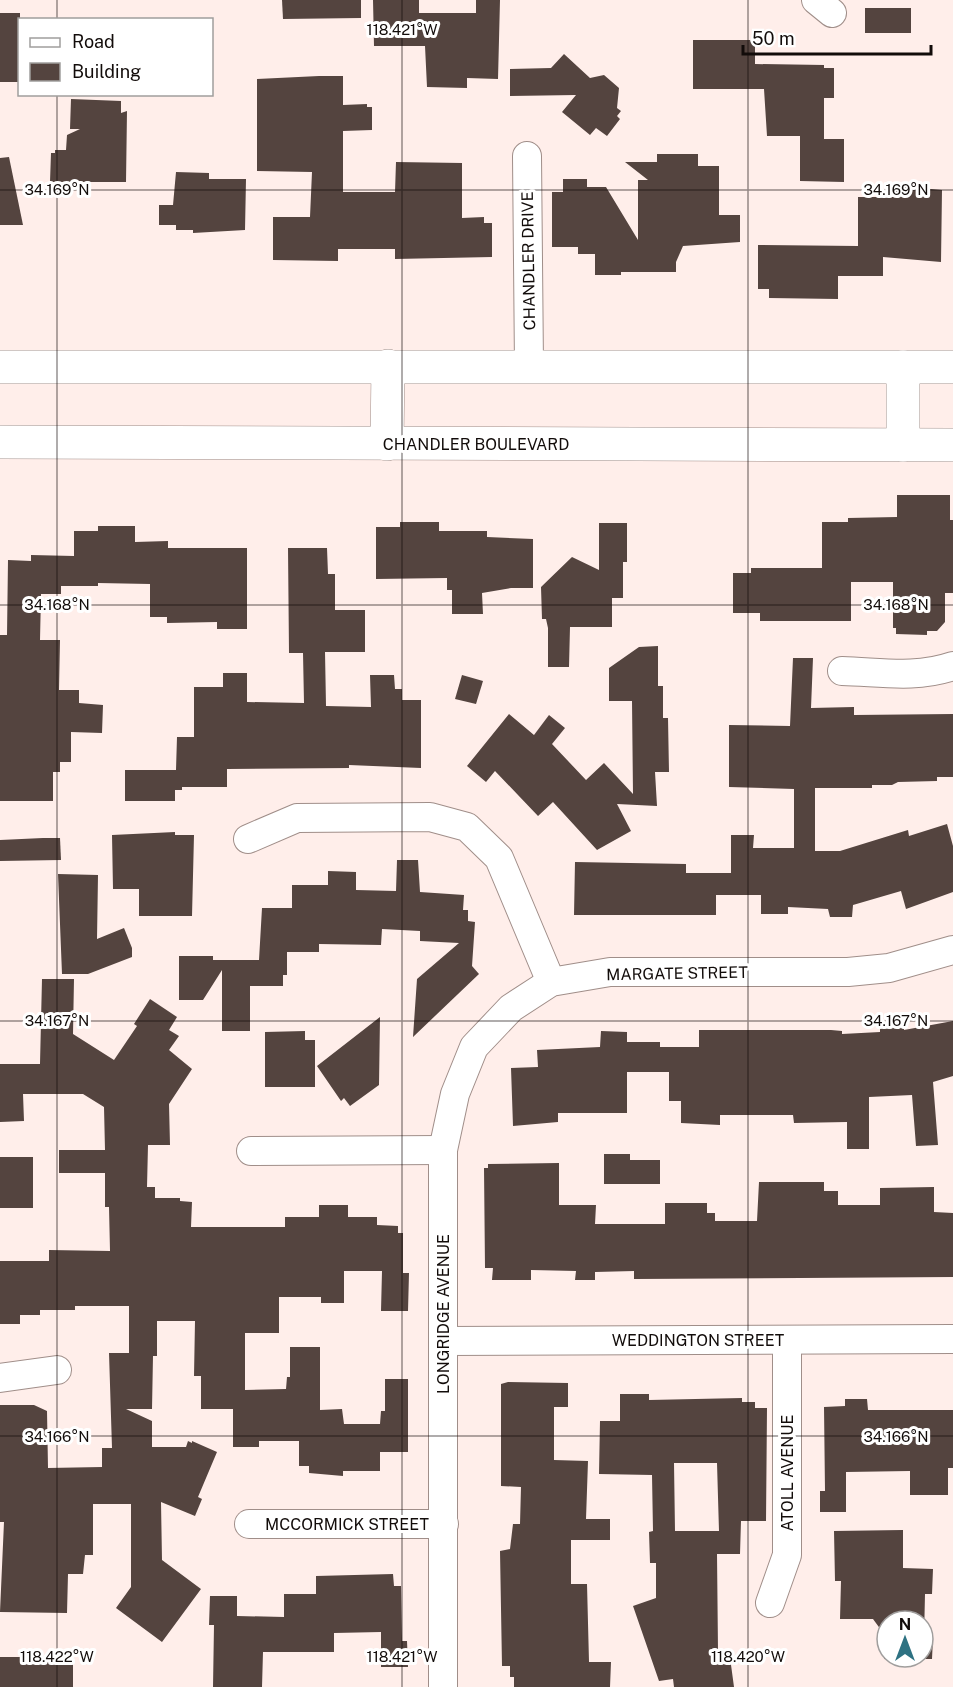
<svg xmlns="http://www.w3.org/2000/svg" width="953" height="1687" font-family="'Public Sans',sans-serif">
<rect width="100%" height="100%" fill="#ffeeea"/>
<!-- building -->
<g fill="#54443f" fill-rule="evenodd">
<polygon points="282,0 361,0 361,18 283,19"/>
<polygon points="373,0 419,0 419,13 476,13 476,0 500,0 498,79 467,78 467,88 427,87 425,46 374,46"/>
<rect x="865" y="8" width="46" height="25"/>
<rect x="0" y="13" width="20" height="69"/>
<polygon points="693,40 755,40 755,64 824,65 824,68 834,68 834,98 824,98 824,139 844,139 844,182 800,181 800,136 767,136 764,89 693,89"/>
<polygon points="564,54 590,78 604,75 619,88 617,108 621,111 617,116 620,119 607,136 596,128 590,135 562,112 576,95 510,96 510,69 551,68"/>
<polygon points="319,76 343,76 343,105 367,104 367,107 372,107 372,130 343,131 343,192 395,192 396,162 462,163 462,218 484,217 484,223 492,223 492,257 395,259 395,249 338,249 338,261 273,260 273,217 310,217 312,172 257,171 257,79"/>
<polygon points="71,99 121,101 121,113 127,111 126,182 50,182 51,153 55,153 55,150 66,150 67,135 80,129 70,129"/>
<polygon points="657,154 698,154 698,166 719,166 719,215 740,215 740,242 683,246 676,262 676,272 621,272 621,275 595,275 595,254 578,254 578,247 552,247 552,192 563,192 563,179 587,179 587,187 606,187 638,240 638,180 648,180 625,162 657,162"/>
<polygon points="9,157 23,225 0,225 0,158"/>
<polygon points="176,172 209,173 209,179 246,179 245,230 193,233 193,230 176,230 176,225 159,225 159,205 173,205"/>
<polygon points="908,187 942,190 941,262 883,257 883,276 838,276 838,299 769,298 769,289 758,289 758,245 858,246 858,197 894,197 894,190"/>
<polygon points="897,495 950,495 950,520 953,520 953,593 945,593 945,622 937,631 927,631 927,635 896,634 896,628 893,628 893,582 851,582 851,621 760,621 760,613 733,613 733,573 751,573 751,568 822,568 822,522 848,522 848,518 897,517"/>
<polygon points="400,522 439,522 439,531 487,531 487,537 533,539 533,588 511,588 482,593 483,614 452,614 452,590 447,590 447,578 376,579 376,527 400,527"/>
<polygon points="599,523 627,523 627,562 623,562 623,598 612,598 612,627 570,627 569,667 548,667 548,628 546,619 542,619 541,587 572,557 599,570"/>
<polygon points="98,526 135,526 135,542 168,541 168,548 247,548 247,629 217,629 217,622 167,623 167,617 150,617 150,584 98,583 98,586 61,586 61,594 41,594 40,640 60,640 59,690 79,690 79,703 103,705 102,733 71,732 71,762 60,762 60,772 53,772 53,801 0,801 0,635 7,635 8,560 31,561 31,555 74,556 74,531 98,531"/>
<polygon points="288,548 327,548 328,574 335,574 335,610 365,610 365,652 325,652 326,706 371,707 370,675 394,675 395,689 402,689 402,700 421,700 421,768 349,765 349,768 227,769 227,787 182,787 182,790 175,790 175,801 125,801 125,770 176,770 177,737 194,737 194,687 223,687 223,673 247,673 247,702 304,703 303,653 289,653"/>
<polygon points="658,646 658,686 663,686 663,718 668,718 669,772 655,772 657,806 617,804 631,831 597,850 553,802 538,816 495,771 486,782 467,766 509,714 534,735 549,715 565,728 552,744 586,780 604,763 633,794 632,701 609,701 609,668 639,647"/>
<polygon points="793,658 813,658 811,708 854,707 854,715 953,714 953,777 937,777 937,781 898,782 892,785 872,785 872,788 815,788 815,851 840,851 908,830 909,836 947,824 953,846 953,892 906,909 901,891 853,905 852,917 830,917 828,909 788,907 788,914 761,914 761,895 716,895 716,915 574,915 575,862 686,864 686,873 731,873 731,835 754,835 753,848 794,848 794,789 729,787 729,725 790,726"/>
<polygon points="462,675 483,681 476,704 455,699"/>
<polygon points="175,832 175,835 194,835 192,916 139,916 139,889 113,889 112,835"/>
<polygon points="43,838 60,838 61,860 0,861 0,840"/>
<polygon points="397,860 418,860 420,892 464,895 463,910 468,910 468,921 475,922 472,966 479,974 413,1037 417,979 459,943 420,941 420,931 382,929 381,945 319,944 319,952 287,952 287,975 283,975 283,986 250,986 250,1031 222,1031 222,970 203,1000 179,1000 179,956 213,956 213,960 259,960 262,908 292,908 292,885 328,885 328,871 356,872 356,890 396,891"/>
<polygon points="58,874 98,875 97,939 124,928 132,948 132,957 88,974 62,974"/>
<polygon points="42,979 74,979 73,1034 114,1060 137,1026 134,1024 150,999 177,1017 169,1030 179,1036 169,1050 192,1069 169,1104 170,1145 148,1145 147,1187 155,1187 155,1198 180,1198 180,1201 192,1202 191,1227 285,1227 285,1217 319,1217 319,1205 348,1205 348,1217 377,1217 377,1225 398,1226 398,1233 403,1233 403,1273 409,1273 408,1311 381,1311 382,1271 344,1271 344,1303 321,1303 321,1297 279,1297 279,1333 245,1333 245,1390 286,1389 287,1377 290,1377 290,1347 320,1347 320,1410 342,1409 344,1424 380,1424 381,1411 385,1411 385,1379 408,1379 408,1452 380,1452 380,1471 343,1471 343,1476 309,1473 309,1466 299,1466 299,1441 259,1441 259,1447 233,1447 233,1409 201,1409 201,1376 194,1376 195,1321 157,1321 157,1356 153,1356 152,1409 126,1409 152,1421 152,1447 186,1447 188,1441 192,1443 192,1441 217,1452 198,1497 202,1499 195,1516 161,1502 162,1560 201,1589 162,1642 116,1608 131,1587 131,1504 93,1504 93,1555 85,1555 83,1574 68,1574 67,1613 0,1612 4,1522 0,1522 0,1405 34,1405 47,1411 48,1468 102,1467 102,1448 112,1448 109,1353 129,1353 129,1306 75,1306 75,1310 40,1310 40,1315 20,1315 20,1324 0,1324 0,1261 49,1261 49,1250 110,1251 109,1207 105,1207 105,1173 59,1173 59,1150 105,1150 104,1107 83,1094 23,1094 24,1121 0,1122 0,1064 40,1064"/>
<polygon points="380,1017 379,1085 350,1106 344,1098 341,1101 317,1066"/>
<polygon points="953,1021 953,1076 933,1082 938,1145 916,1146 912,1095 869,1097 869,1149 847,1149 847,1122 794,1123 793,1115 720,1115 720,1125 681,1123 681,1101 669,1101 669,1072 627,1072 627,1113 558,1113 558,1122 513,1126 511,1068 538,1067 537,1050 600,1047 601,1031 627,1032 627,1042 660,1042 660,1047 699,1047 699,1030 831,1030 842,1031 842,1034 880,1032 880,1027 904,1026 904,1030"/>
<polygon points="305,1031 305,1040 315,1040 315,1087 265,1087 265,1032"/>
<polygon points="604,1154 630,1154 630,1160 660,1160 660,1184 604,1184"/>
<rect x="0" y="1157" width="33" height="51"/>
<polygon points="559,1163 559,1205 596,1205 595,1224 665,1224 665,1203 707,1203 707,1213 715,1213 715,1221 757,1221 759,1182 824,1182 824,1191 838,1191 838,1205 880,1205 880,1188 934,1187 934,1212 953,1213 953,1277 634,1279 634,1271 595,1272 595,1280 575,1280 576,1271 531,1270 531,1280 492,1280 493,1268 485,1268 484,1168 488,1168 488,1164"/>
<polygon points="508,1382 568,1383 568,1407 554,1407 554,1460 588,1461 586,1519 610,1519 610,1540 571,1540 571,1584 587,1584 589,1662 611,1662 610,1687 514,1687 514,1677 510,1677 510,1666 502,1666 500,1551 510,1549 513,1524 520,1524 521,1487 501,1486 501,1384"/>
<path d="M620 1394H649V1400L742 1398V1402H755V1408H767L766 1521H741L740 1554H717L718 1651 729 1650 734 1687H674L673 1679 659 1681 633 1606 656 1598V1563H650L649 1532 653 1531 652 1475 599 1474 600 1421H620ZM674 1463H717L719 1531H675Z"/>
<polygon points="845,1399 867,1399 868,1410 953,1410 953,1468 948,1468 948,1495 910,1495 910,1471 846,1472 846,1512 820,1512 820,1491 825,1491 824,1407 845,1406"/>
<path d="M903 1530V1568L933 1569 932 1594H925L924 1638H933L932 1659H884V1634L873 1619H840L841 1581H835L834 1531ZM887 1621H923V1657H887Z"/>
<polygon points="393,1574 394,1586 401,1586 402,1641 407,1641 408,1667 381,1667 381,1632 334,1633 334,1652 263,1652 262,1687 213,1687 214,1625 209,1625 210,1596 237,1596 237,1616 284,1617 284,1594 316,1594 316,1576"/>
<polygon points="0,1657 29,1657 29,1662 73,1660 73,1687 0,1687"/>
</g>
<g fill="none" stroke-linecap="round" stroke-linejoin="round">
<defs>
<g id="street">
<polyline points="816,0 832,13"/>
<polyline points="527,156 529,366"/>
<path d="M842 671C881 672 915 679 953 666"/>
<polyline points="248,839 297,818 430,817 467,827 499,858 551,982"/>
<polyline points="251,1151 443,1150"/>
<polyline points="444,1341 953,1339"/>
<polyline points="0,1378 57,1370"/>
<polyline points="249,1524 444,1524"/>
<polyline points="770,1603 787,1555 787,1340"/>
<polyline points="443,1687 443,1150 455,1094 474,1047 511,1008 551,982 610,972 848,972 889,968 953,950"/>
</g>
<g id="secondary">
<polyline points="0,367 953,367"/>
<polyline points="903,367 903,445"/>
<polyline points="0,442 953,445"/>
<polyline points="387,444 388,366"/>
</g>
</defs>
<!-- street casing -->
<use href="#street" stroke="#a08e89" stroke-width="30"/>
<!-- secondary casing -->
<use href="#secondary" stroke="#a08e89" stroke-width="34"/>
<!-- street -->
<use href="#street" stroke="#fff" stroke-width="28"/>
<!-- secondary -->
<use href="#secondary" stroke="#fff" stroke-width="33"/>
</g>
<!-- ticks -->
<path fill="none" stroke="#120c0a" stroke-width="1.5" stroke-opacity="0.45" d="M57 0V20M402 0V1687M748 0V1687M57 94V1687M0 190H953M0 605H953M0 1021H953M0 1436H953"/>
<g text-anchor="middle" stroke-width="6" stroke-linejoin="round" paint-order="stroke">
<!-- street labels -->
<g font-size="16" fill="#120c0a" stroke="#fff">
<text transform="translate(528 261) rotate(-91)" y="6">CHANDLER DRIVE</text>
<text x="476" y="450">CHANDLER BOULEVARD</text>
<text transform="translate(677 973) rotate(-1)" y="6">MARGATE STREET</text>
<text transform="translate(443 1314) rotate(-90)" y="6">LONGRIDGE AVENUE</text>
<text x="698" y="1346">WEDDINGTON STREET</text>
<text transform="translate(787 1473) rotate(-90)" y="6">ATOLL AVENUE</text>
<text x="347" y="1530">MCCORMICK STREET</text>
</g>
</g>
<g font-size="15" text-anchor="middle" fill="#120c0a" stroke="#fff" stroke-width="6" stroke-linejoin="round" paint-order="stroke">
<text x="402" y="35">118.421°W</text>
<text x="57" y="195">34.169°N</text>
<text x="896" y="195">34.169°N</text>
<text x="57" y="610">34.168°N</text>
<text x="896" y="610">34.168°N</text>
<text x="57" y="1026">34.167°N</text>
<text x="896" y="1026">34.167°N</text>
<text x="57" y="1442">34.166°N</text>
<text x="896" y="1442">34.166°N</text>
<text x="57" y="1662">118.422°W</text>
<text x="402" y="1662">118.421°W</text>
<text x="748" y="1662">118.420°W</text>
</g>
<!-- legend -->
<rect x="18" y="18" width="195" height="78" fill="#ffffff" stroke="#a09e9d" stroke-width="1.5"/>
<rect x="30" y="38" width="30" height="9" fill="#ffffff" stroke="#a09e9d" stroke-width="1.5"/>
<text x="72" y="48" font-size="18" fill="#120c0a">Road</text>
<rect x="30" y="63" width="30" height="18" fill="#54443f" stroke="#a09e9d" stroke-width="1.5"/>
<text x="72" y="78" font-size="18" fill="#120c0a">Building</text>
<!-- north arrow -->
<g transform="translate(905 1639)"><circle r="28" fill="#ffffff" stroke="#a09e9d" stroke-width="1.5"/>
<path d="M0-4.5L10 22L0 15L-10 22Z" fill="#2e7282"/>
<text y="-9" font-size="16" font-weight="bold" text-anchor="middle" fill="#120c0a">N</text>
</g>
<!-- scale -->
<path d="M743 45v9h188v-9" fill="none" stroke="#120c0a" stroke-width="3"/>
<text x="752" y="45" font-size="18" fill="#120c0a" stroke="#ffffff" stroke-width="4.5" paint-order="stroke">50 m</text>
</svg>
